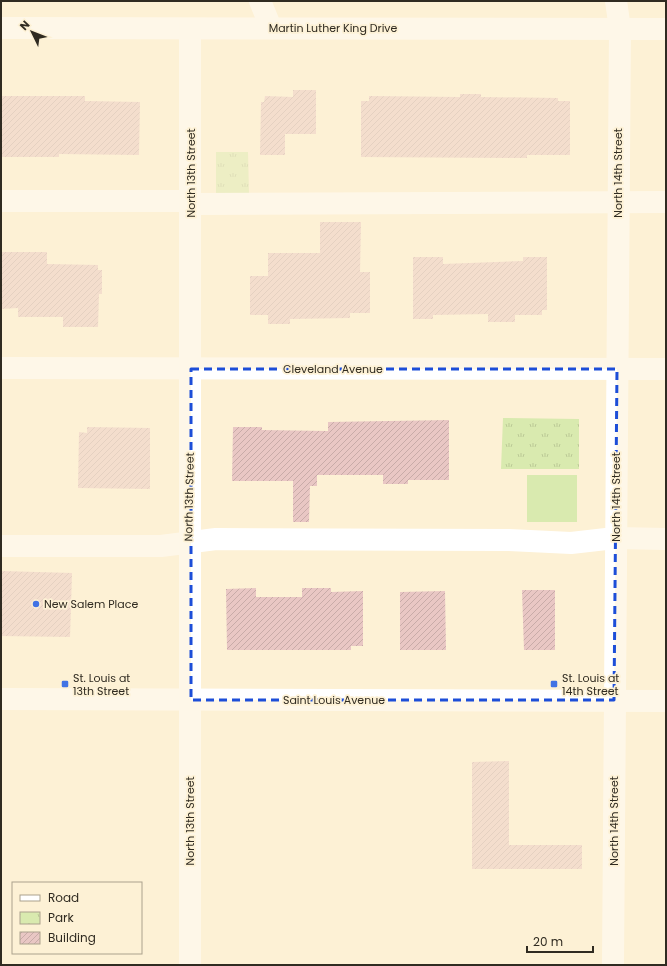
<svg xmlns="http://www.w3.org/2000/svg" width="667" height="966" font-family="Poppins,sans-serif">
<defs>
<pattern id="park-tufts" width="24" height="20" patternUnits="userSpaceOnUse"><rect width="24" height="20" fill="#d9eaaf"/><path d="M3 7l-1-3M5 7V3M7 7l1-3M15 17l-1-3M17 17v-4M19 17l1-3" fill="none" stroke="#bbc996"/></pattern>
<pattern id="building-hatch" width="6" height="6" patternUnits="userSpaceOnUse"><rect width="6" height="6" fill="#e9c7c4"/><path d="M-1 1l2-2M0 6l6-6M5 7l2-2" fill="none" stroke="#c8aba8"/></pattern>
</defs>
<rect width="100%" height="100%" fill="#fdf1d5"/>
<!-- grass -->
<rect fill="#d9eaaf" x="527" y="475" width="50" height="47"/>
<!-- park -->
<g fill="url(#park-tufts)">
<polygon points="216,152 248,152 249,194 216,194"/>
<polygon points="503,418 579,419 579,469 501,469"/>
</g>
<!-- building -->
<g fill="url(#building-hatch)">
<polygon points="293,90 316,90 316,134 285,134 285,155 260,155 261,102 264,102 265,96 293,97"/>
<polygon points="460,94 481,94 481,97 558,98 558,101 570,101 570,155 527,155 527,158 361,157 361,101 369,101 369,96 460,97"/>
<polygon points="1,96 85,96 85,101 140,102 139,155 59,154 59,157 1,157"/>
<polygon points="320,222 361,222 360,272 370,272 370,313 350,313 350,318 290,319 290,324 268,324 268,315 250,315 250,276 268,276 268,253 320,253"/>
<polygon points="1,252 47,252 47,264 98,265 98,270 102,270 102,294 99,294 98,327 63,327 63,317 18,317 18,308 1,309"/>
<polygon points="413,257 443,257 443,264 523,261 523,257 547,257 547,310 542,310 542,315 515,315 515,322 488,322 488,314 433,315 433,319 413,319"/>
<polygon points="449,420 449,480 408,480 408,484 383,484 383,475 317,475 317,486 310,486 309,522 293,522 293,481 232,481 233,427 262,427 262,430 328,431 328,422"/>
<polygon points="87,427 150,428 150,489 78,488 79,432 87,433"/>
<polygon points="1,571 72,573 70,637 1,636"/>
<polygon points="256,588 256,597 302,597 302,588 331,588 331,592 363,591 363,646 351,646 351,650 227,650 226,589"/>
<polygon points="522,590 555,590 555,650 524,650"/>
<polygon points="445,591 446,650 400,650 400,592"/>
<polygon points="509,761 509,845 582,845 582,869 472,869 472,762"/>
</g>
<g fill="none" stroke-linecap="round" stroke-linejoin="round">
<!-- minor -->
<g stroke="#fff" stroke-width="22">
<polyline points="260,1 271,28"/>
<polyline points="1,28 666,29"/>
<polyline points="1,201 191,201"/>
<polyline points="191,204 666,202"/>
<polyline points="1,368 666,369"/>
<polyline points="1,546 161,546 216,539 509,540 571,543 615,538 666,539"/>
<polyline points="1,699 666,701"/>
<polyline points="190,965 190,29"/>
<polyline points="613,965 620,29 616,1"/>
</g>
</g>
<!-- marked area -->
<path d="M0 0H667V966H0ZM191 369H617L614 700H191Z" fill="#fdf1d5" fill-opacity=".55" fill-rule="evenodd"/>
<path fill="none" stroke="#1d4ed8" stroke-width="3" stroke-dasharray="8 5" stroke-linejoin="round" d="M191 369H617L614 700H191Z"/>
<!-- markers -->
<g fill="#4273e4" stroke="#fdf1d5" stroke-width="1.5">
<circle cx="36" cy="604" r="4"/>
<rect x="61" y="680" width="8" height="8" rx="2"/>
<rect x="550" y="680" width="8" height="8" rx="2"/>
</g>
<g text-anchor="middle" stroke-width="3.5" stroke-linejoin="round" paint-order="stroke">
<!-- street labels -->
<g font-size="11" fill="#302b21" stroke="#fdf1d5">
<text x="333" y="32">Martin Luther King Drive</text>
<text transform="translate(191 173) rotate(-90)" y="4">North 13th Street</text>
<text transform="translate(618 173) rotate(-90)" y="4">North 14th Street</text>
<text x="333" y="373">Cleveland Avenue</text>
<text transform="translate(189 497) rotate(-89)" y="4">North 13th Street</text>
<text transform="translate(616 497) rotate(-90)" y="4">North 14th Street</text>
<text x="334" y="704">Saint Louis Avenue</text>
<text transform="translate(190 821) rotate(-90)" y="4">North 13th Street</text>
<text transform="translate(614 821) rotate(-90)" y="4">North 14th Street</text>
</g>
<!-- poi labels -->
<g font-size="11" fill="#302b21" stroke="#fdf1d5" text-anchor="start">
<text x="44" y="608">New Salem Place</text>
<text x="73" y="682">St. Louis at<tspan x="73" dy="13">13th Street</tspan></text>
<text x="562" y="682">St. Louis at<tspan x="562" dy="13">14th Street</tspan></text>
</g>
</g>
<!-- border -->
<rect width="667" height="966" fill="none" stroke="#302b21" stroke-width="4"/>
<!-- legend -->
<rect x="12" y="882" width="130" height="72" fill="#fdf1d5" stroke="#aba28d"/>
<rect x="20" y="895" width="20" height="6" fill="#ffffff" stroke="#aba28d"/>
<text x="48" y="902" font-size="12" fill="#302b21">Road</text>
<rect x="20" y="912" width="20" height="12" fill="url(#park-tufts)" stroke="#aba28d"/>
<text x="48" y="922" font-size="12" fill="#302b21">Park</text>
<rect x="20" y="932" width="20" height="12" fill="url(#building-hatch)" stroke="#aba28d"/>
<text x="48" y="942" font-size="12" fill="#302b21">Building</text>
<!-- north arrow -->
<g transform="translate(32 32) rotate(313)" stroke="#fdf1d5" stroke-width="3" paint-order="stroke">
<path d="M0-3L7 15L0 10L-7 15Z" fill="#302b21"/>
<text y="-6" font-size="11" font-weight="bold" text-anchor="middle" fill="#302b21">N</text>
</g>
<!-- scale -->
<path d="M527 946v6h66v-6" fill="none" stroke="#302b21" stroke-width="2"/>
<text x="533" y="946" font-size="12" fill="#302b21" stroke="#fdf1d5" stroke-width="3" paint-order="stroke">20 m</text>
</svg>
